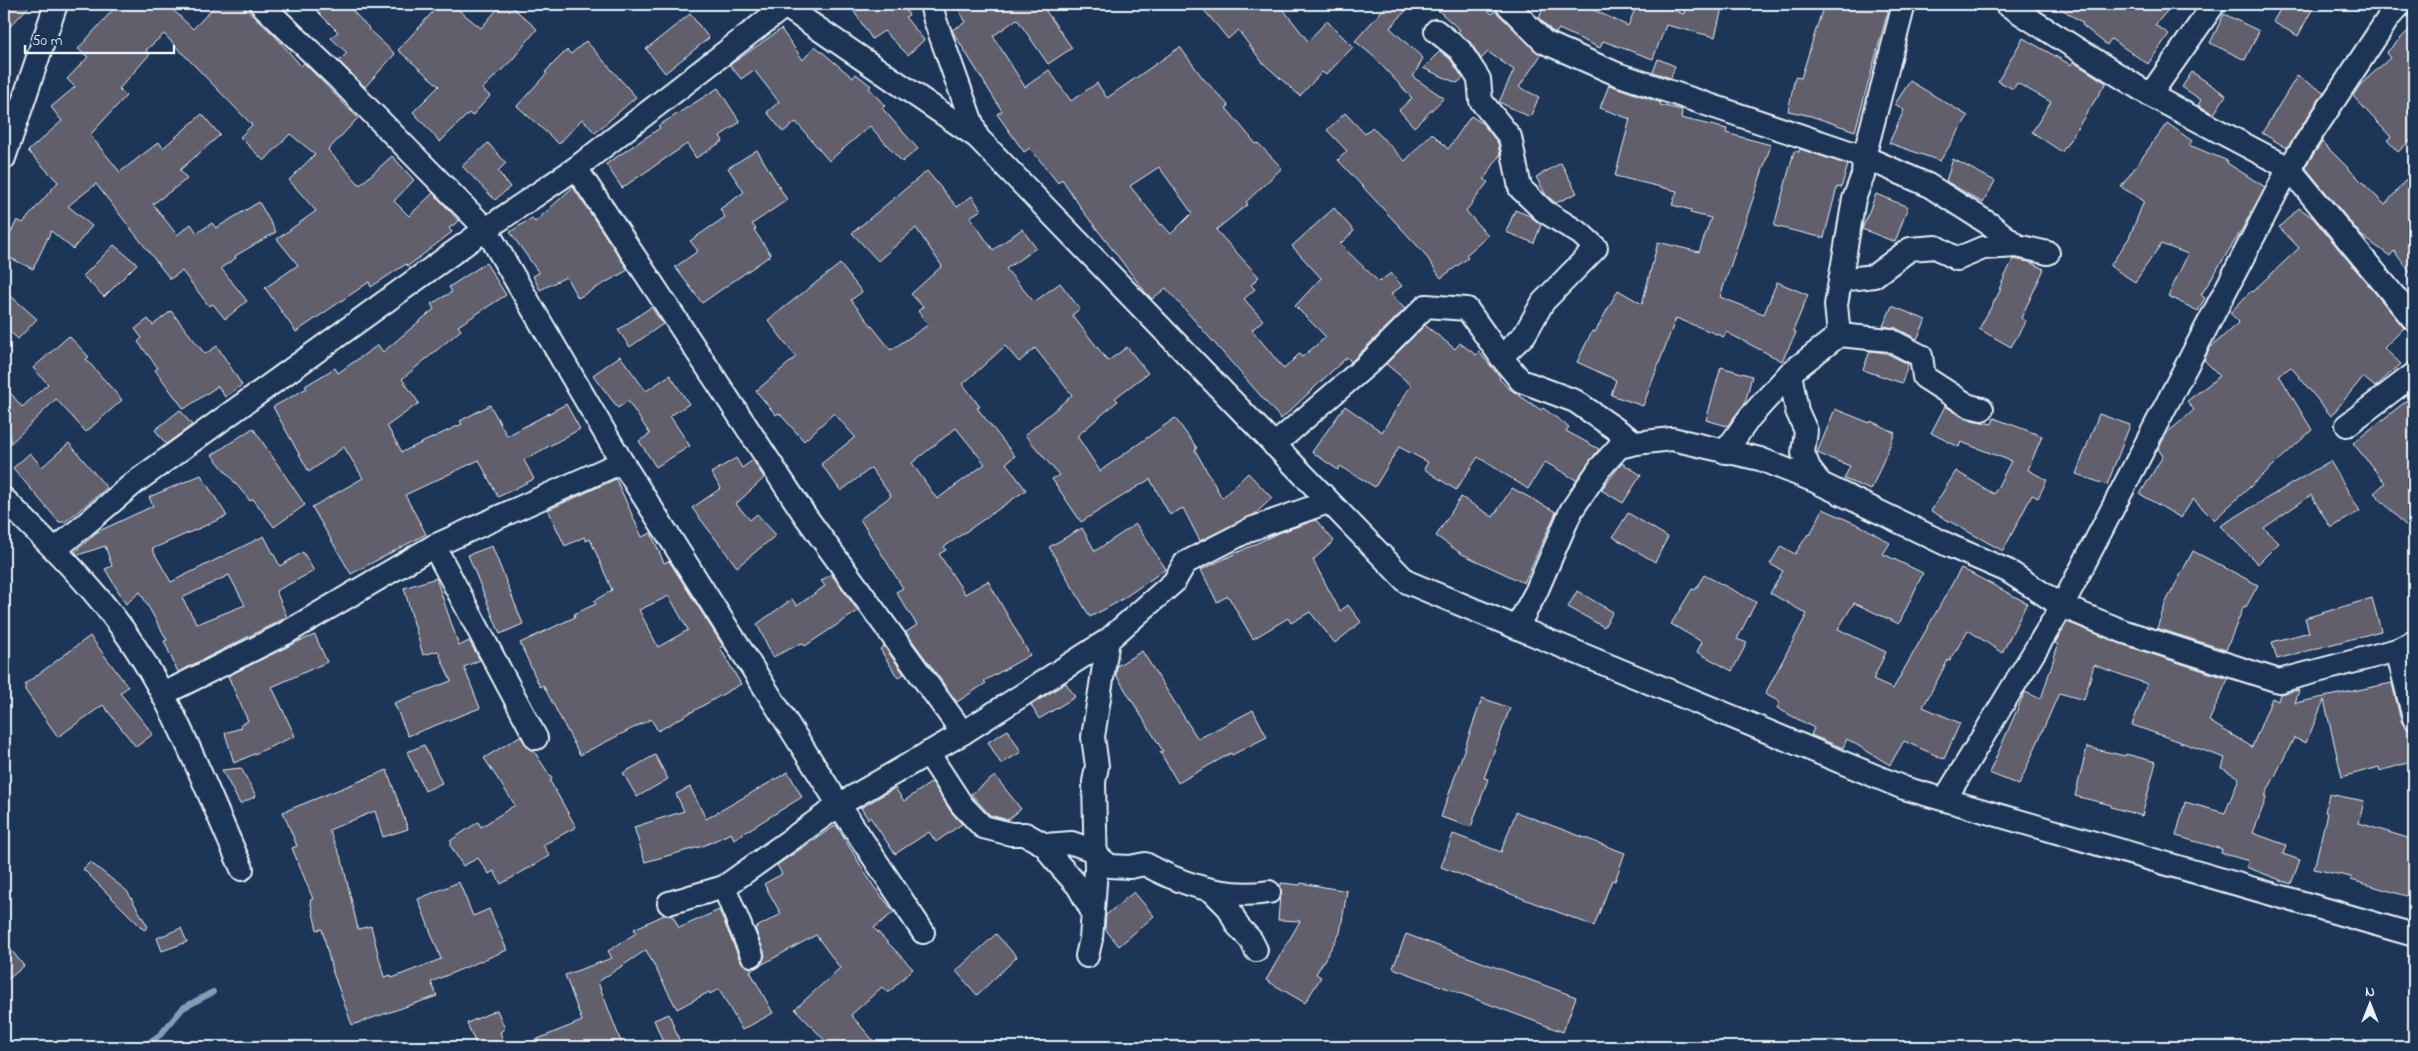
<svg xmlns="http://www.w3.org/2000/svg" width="2418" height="1051" font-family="'Indie Flower',sans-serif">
<rect width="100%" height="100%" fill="#1d3557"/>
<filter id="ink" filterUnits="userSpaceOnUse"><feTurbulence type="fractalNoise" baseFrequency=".02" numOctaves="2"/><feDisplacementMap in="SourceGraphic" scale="10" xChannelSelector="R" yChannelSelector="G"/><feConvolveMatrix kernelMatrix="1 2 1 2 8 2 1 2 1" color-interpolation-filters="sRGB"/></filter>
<g filter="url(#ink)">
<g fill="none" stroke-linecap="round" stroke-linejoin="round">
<!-- stream -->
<polyline stroke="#869cb6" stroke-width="6" points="143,1047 161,1034 183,1008 213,992"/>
</g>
<!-- building -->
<g fill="#625e6d" stroke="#e8f1f8" fill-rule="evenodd">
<polygon points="4,4 31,4 4,33"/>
<polygon points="118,4 167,4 193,29 217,4 241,4 274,35 301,66 304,63 358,118 328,150 360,185 392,156 414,180 394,201 409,216 433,193 459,221 449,228 452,232 408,266 406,264 371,287 369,282 296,332 265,288 298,265 277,239 316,211 289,180 315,154 290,134 264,161 240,137 252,125 164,34 146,50 150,54 119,89 126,96 90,135 120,172 159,142 163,148 202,114 220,135 180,170 187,179 153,204 177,235 191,224 197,233 212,223 216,228 259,202 276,232 235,256 236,258 221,268 247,301 225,319 213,304 209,306 182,271 170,279 96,184 68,206 92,226 73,249 51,231 33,269 4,255 4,247 17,220 23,223 58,182 28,151 62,121 51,107 75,87 67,79 88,57 78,49"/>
<polygon points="310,4 346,4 369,28 368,29 395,54 365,87 339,61 347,53 331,38 338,32"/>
<polygon points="440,4 451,4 481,28 502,4 509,4 537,29 512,60 482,89 490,96 472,116 469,113 440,142 413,112 439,86 398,50"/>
<polygon points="849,4 902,4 909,15 905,17 924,40 908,55 884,31 872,39"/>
<path d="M955 4H1041L1072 48 1048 64 1017 19 993 36 1025 87 1049 70 1071 101 1097 83 1107 98 1180 47 1202 77 1229 106 1226 108 1256 144 1258 143 1282 168 1246 202 1248 204 1216 230 1259 277 1251 285 1255 289 1244 299 1263 320 1252 330 1284 369 1299 354 1302 357 1326 337 1295 306 1321 278 1292 246 1334 208 1354 231 1340 244 1379 282 1391 273 1402 286 1391 294 1405 309 1359 354 1351 362 1347 357 1281 419 1166 288 1152 299 1146 293 1083 211 1062 179 1058 183 1030 148 1024 152 997 114 1002 111 953 32 952 30 966 22ZM1159 167 1192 213 1171 234 1162 224 1161 225 1130 186Z"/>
<polygon points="1199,4 1279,4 1308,41 1327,21 1353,47 1326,75 1322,72 1300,96 1262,62 1238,30 1228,39"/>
<polygon points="1388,4 1412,4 1390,28 1423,58 1413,77 1444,98 1414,127 1399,110 1412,98 1373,56 1355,41"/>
<polygon points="1431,4 1481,4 1492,14 1495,11 1541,55 1519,87 1539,97 1530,117 1499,102 1514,70 1488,52 1481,59 1471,43 1458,32 1460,30"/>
<polygon points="1545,4 1581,4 1628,26 1637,4 1655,4 1684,14 1686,4 1723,4 1715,37 1666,25 1653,59 1603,41 1600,48 1559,29 1556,33 1552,31 1539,18"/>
<polygon points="1824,4 1890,4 1855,131 1811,116 1788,111 1795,77 1801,78"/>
<polygon points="2054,4 2173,4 2155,25 2169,34 2148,64 2111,39 2107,45 2082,25 2083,23"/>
<polygon points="2283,4 2315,4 2298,36 2273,22"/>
<polygon points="690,14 709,38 665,73 646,49"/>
<polygon points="2224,14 2259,31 2245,60 2210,43"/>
<polygon points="2414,25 2414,137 2398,152 2387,140 2391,137 2353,96 2360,85 2390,58 2386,53"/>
<polygon points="781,29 803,60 815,46 853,78 856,74 871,86 869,88 885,106 882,108 918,149 902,162 870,126 829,161 796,122 783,132 767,112 779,102 754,70 741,79 730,65"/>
<polygon points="2023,38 2071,65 2073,62 2106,83 2062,152 2032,132 2051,102 2017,83 2013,89 1998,81"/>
<polygon points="586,41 636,97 595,133 582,119 559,144 517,106 547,73 545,72 567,50 571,54"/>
<polygon points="1440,51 1450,59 1463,78 1457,83 1423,68"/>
<polygon points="1658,59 1675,66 1671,78 1653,72"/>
<polygon points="2192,72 2226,95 2214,114 2198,105 2201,100 2182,87"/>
<polygon points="2297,76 2324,92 2287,148 2262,133"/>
<polygon points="1910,81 1968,116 1940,161 1889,143 1904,110 1895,104"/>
<polygon points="1609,85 1661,103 1660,105 1682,110 1681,118 1727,129 1726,133 1771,145 1720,297 1764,314 1777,282 1808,295 1793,331 1796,333 1782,361 1726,332 1724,337 1676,318 1643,406 1611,395 1616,380 1577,362 1592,331 1595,332 1618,290 1642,304 1658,242 1699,252 1711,218 1690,213 1691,210 1672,205 1677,191 1615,176 1630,119 1600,108"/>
<polygon points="718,88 740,122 720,136 723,141 696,158 687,144 622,188 606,164 660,128 658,126"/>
<polygon points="1345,113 1365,134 1372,127 1405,161 1432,133 1448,149 1471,116 1483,124 1498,143 1500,155 1484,179 1488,182 1466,211 1488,236 1466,255 1468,258 1441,278 1424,253 1338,160 1347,151 1327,130"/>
<polygon points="2167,123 2192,141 2189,145 2228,161 2227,163 2265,187 2241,231 2201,295 2205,298 2198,311 2168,296 2188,254 2161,244 2135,282 2110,266 2129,238 2144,201 2121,187"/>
<polygon points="2322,142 2385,205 2414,170 2414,278 2394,251 2390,256 2362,236 2305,167"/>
<polygon points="488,143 506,163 498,171 510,187 495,200 462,166"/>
<polygon points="1800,149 1848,165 1841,188 1837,187 1824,238 1774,226 1794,151 1799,152"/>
<polygon points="757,150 787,200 752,224 756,229 754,230 771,255 702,303 675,267 698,251 690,241 725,217 720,209 744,192 728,168"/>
<polygon points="1953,159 1995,181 1983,203 1946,181"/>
<polygon points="1561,163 1577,193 1556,203 1546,195 1536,177"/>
<path d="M927 171 957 207 972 196 981 210 970 217 993 250 1022 229 1036 248 1006 269 1034 302 1060 283 1080 309 1072 315 1108 361 1127 347 1148 373 1115 398 1118 401 1077 436 1100 471 1175 418 1197 448 1195 450 1222 498 1248 473 1272 498 1255 514 1200 541 1183 508 1170 515 1150 479 1081 522 1052 479 1059 475 1025 435 1072 395 1035 348 1019 362 1005 346 963 384 980 407 977 408 1015 456 1006 463 1026 490 944 547 946 550 939 554 965 594 988 581 1030 655 984 681 986 683 957 702 906 632 917 625 896 592 903 588 860 519 891 496 871 468 841 491 821 464 855 437 834 413 804 441 779 413 776 415 756 391 796 357 768 320 840 264 862 292 851 300 891 350 928 325 918 311 923 307 911 294 942 266 916 228 878 261 852 233ZM956 428 985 464 937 499 912 463Z"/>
<polygon points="573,187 628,270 578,298 566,277 540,290 533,276 539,273 510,232 532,218 535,222"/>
<polygon points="1876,194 1908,207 1895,242 1862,229"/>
<polygon points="2299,208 2312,217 2404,328 2384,348 2401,364 2375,387 2363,377 2331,416 2291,367 2279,375 2312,430 2214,520 2193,499 2181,518 2140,494 2163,456 2158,449 2167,433 2194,410 2187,401 2220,376 2204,360 2210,348 2239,322 2230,313 2251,291 2252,292 2299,248 2279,227"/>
<polygon points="1515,210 1530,216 1541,225 1534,243 1506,232"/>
<polygon points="114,245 137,264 104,297 83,276"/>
<polygon points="2013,259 2029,262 2044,269 2021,318 2026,321 2011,347 1979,329 2001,289 1999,289"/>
<polygon points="486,263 506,295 458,326 461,330 402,379 419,403 387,426 402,452 462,424 460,421 490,405 507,436 566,404 580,429 524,460 534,479 498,497 479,460 405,495 426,534 351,574 312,507 363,478 344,447 309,472 273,407 307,388 305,386 335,368 338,373 378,345 383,352 434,309 431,304 452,292 449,287"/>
<polygon points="4,290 37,319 18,339 4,326"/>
<polygon points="1892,306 1926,320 1917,339 1896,328 1883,326"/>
<polygon points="651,307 663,324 630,347 618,330"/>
<polygon points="171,311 205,354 217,346 242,385 225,397 218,386 184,409 155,370 158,368 138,342 142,338 135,329 148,319 153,325"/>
<polygon points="1425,325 1455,349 1460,343 1476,355 1479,352 1500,377 1499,379 1511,390 1541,410 1543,408 1569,427 1566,431 1599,449 1576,480 1545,462 1528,489 1478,457 1456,490 1424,469 1428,462 1399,447 1375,487 1340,466 1338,470 1312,452 1345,406 1382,432 1411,385 1386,364"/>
<polygon points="69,336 89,357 86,359 122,400 86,432 56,399 4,450 4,385 22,407 48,384 33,368"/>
<polygon points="1870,351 1886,353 1908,364 1902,383 1863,370"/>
<polygon points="620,356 646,391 670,375 689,404 670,416 690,446 656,467 639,441 650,434 628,401 618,408 593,375"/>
<polygon points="1721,367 1752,376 1745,403 1727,426 1706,420"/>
<polygon points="2414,395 2414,534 2374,493 2385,483 2353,443"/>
<polygon points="1945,406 1966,419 1992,424 1994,418 2042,436 2028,470 2047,480 2038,498 2032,495 2003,551 1931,511 1956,471 1994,494 2011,461 1961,442 1959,447 1931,433"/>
<polygon points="1835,409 1870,423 1871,421 1895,433 1871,490 1844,479 1850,466 1817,453"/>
<polygon points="180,410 192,425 166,444 155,430"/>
<polygon points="2099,414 2130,425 2107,485 2076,474"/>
<polygon points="253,428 305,505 274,527 253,499 250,501 212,455"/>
<polygon points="69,443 107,488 65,522 59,522 13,468 30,453 42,467"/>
<polygon points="736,458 742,468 753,460 764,478 736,504 750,520 757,514 776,535 737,567 692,508 721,488 711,473"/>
<polygon points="2330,461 2360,511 2331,528 2311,495 2264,528 2279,543 2258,564 2220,526"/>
<polygon points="1622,463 1641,475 1623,503 1601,490"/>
<path d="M201 475 227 516 152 549 171 582 264 536 280 566 303 552 314 571 276 591 287 617 178 672 164 641 167 640 140 592 126 604 105 569 112 566 105 546 78 555 75 552 97 532 153 506 149 497ZM229 575 245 605 197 624 182 598Z"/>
<path d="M616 479 642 537 651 533 664 563 669 561 723 646 720 648 741 684 658 731 651 719 580 755 543 685 540 687 520 643 575 617 574 614 596 604 594 601 612 590 590 539 586 541 584 537 565 546 548 510ZM669 596 688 630 658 647 639 610Z"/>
<polygon points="1512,488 1556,512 1524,583 1462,554 1436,536 1461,497 1493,517"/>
<polygon points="1823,509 1865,528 1890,543 1883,554 1923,573 1899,624 1854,603 1838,629 1886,652 1873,680 1893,689 1961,568 2027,603 2002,653 1968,630 1950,661 1948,660 1923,707 1960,723 1944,759 1904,741 1890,765 1847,739 1843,748 1811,735 1814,728 1777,708 1780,702 1765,694 1807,614 1770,593 1783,571 1770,564 1781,546 1795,554 1808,534 1810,535"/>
<polygon points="1628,513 1668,537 1655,562 1613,537"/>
<polygon points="1316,520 1334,541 1313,560 1340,611 1348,605 1361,622 1335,643 1310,612 1291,623 1288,618 1253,639 1228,596 1217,602 1201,570 1276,534"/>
<polygon points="1136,524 1166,569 1118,602 1090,617 1049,547 1082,528 1095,551"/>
<polygon points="492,546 523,624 500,634 468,555"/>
<polygon points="2193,551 2258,585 2246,607 2244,606 2226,650 2157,628 2166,602"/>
<polygon points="831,574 858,611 805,646 802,643 773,657 757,624 792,599 797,606 825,586 821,581"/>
<polygon points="1704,575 1756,602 1737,639 1747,643 1732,671 1697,652 1702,642 1671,624 1692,589 1695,590"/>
<polygon points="436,578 459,646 469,641 480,660 464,667 480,708 408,736 394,703 451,681 438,651 423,655 404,588"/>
<polygon points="1577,591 1613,612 1604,627 1568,607"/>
<polygon points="2372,598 2381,631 2277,659 2272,642 2309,632 2305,618"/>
<polygon points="2067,622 2121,644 2228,679 2209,721 2252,747 2272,698 2278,701 2280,694 2299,690 2295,703 2392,683 2401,721 2405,727 2411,731 2414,761 2380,771 2379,767 2342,777 2324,700 2306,743 2294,738 2265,796 2267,796 2253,833 2286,845 2283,854 2300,860 2291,884 2246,867 2249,861 2221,853 2222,849 2176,836 2185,802 2225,813 2239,778 2222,768 2225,758 2132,725 2147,684 2094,665 2084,700 2059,693 2019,785 1989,773 2025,692 2041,699 2058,645 2055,643"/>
<polygon points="315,635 327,662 272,687 295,736 234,763 225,733 241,728 240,725 248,721 228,676 297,642"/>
<polygon points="90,636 128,687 120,693 153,734 136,747 103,705 58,737 25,690 25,684"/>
<polygon points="884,646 904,674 898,678 880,649"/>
<polygon points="1142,651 1198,739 1253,710 1267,737 1232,755 1231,753 1178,783 1160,752 1163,751 1116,675 1117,666"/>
<polygon points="1066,683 1075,697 1039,719 1031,705"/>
<polygon points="1482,698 1510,708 1484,778 1488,779 1471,827 1441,817"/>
<polygon points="1008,730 1021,752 1001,764 988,742"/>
<polygon points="520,736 529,749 534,751 552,779 550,781 576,827 543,845 550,856 501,884 494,871 489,874 478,858 463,866 450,845 452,843 450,841 478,822 481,827 515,805 484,758"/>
<polygon points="424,745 442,783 425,791 407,752"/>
<polygon points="2087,747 2125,756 2126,754 2156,762 2142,816 2111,807 2111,805 2075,796"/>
<polygon points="655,755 668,779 637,797 623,773"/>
<polygon points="241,768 256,796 240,804 222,770"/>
<polygon points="387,770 408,829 383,837 375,811 329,830 342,860 358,929 371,926 384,977 391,975 392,978 441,959 418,899 459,882 473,916 489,909 507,950 431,982 437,996 352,1025 332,970 322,929 317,930 310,900 313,899 292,848 297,846 283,812"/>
<polygon points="788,772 802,797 734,839 731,833 703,846 645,862 634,827 684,811 676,794 690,787 706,819"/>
<polygon points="995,776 1021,809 1008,820 990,815 971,794"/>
<polygon points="932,782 951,812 962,824 936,842 929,832 895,854 870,817 868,819 861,808 895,788 904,801"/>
<polygon points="2329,794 2364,801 2359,823 2414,840 2414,898 2351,880 2351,877 2314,869 2327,813 2325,812"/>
<polygon points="1516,812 1625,853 1615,881 1612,880 1594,926 1441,867 1453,834 1501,852"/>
<polygon points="836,825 874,887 894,912 874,928 913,969 888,993 882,987 851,1015 879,1047 831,1047 795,1009 840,968 816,935 750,971 773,1013 742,1030 719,989 710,994 709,992 677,1009 646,950 598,982 623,1047 518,1047 582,1021 565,975 612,958 608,951 636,933 634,929 664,915 673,916 679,928 719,910 740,960 750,968 757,967 765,956 755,928 781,914 764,884 782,874 777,865"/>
<polygon points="90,862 127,891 148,927 144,930 83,869"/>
<polygon points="1281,883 1300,885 1301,883 1347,891 1340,933 1316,974 1321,977 1305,1003 1266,980 1300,921 1278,920"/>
<polygon points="1134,892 1154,916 1119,946 1105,929 1106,915"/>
<polygon points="181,928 187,942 162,951 157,938"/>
<polygon points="996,934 1017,957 977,995 956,971"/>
<polygon points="1406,934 1576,997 1563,1032 1393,968"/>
<polygon points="4,941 24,966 4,983"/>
<polygon points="497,1010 505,1029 500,1032 506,1047 477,1047 467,1023"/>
<polygon points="669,1014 682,1047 665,1047 654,1020"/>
</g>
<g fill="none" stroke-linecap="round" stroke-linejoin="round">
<defs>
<g id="minor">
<polyline points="261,4 335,75 486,229 622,462 839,805 923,932"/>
<polyline points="782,4 977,137 1407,582 1904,788 2414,935"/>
<polyline points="931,4 935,20 977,137"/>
<polyline points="1507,4 1544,42 1617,74 1864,157 1928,185 1991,225 2017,246 2048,253"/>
<polyline points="2006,4 2150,95 2289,168 2414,320"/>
<polyline points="1436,31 1460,50 1479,79 1481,101 1510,137 1520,188 1544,211 1581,234 1596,248 1543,302 1525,334 1501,357"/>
<polyline points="2150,95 2214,4"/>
<polyline points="4,158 56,4"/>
<polyline points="576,168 804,514 963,733"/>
<polyline points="1840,280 1874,276 1910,249 1936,247 1957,259 1983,248 2017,246"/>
<polyline points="1839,335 1836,305 1854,199 1863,175 1864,157 1904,4"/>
<polyline points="1790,373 1797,411 1806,431 1803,453 1810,470 1821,484"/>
<polyline points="2347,425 2414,374"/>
<polyline points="1274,445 1368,364 1426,306 1467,309 1501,357 1521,381 1575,401 1636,443"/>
<polyline points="1725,452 1750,417 1790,373 1839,335 1890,340 1921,356 1924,377 1969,406 1982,409"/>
<path d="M4 499C41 536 81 574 113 616 171 691 203 783 242 869"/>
<polyline points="434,546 536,738"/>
<polyline points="55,550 134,483 486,229 576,168 785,6"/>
<polyline points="1517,627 1536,592 1571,511 1600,468 1619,447 1636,443 1672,439 1760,459 1815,481 1950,546 2008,571 2062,606 2125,632 2279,681 2397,650 2414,642"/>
<polyline points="2397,650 2414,718"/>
<polyline points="163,694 284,634 434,546 622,462"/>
<path d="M928 753 962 805 983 827 1011 834H1025L1045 845 1072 843 1089 849 1110 866 1130 867 1145 864C1183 885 1225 899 1269 892"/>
<polyline points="1945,799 2062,606 2289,168 2389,17 2401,4"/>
<polyline points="1045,845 1054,859 1078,886 1093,913"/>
<polyline points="724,887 752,955"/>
<polyline points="1213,892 1229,908 1237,925 1251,940 1256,950"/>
<polyline points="669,903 724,887 839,805 963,733 1108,640 1174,582 1185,563 1251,529 1328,502"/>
<polyline points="1087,956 1091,939 1096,869 1094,782 1097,766 1093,737 1108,640"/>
</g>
</defs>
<!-- minor casing -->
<use href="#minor" stroke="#e8f1f8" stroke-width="26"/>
<!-- minor -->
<use href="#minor" stroke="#1d3557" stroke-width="22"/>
</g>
</g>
<!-- margin -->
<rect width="2418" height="1051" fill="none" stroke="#1d3557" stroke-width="20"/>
<rect x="10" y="10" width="2398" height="1031" fill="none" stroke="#e8f1f8" stroke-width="2" filter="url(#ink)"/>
<!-- north arrow -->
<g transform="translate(2370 1004)" stroke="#1d3557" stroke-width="4" paint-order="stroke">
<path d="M0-4L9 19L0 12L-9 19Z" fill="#e8f1f8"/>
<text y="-8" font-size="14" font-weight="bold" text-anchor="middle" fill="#e8f1f8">N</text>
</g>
<!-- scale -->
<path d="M25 45v8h149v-8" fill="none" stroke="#e8f1f8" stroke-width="2.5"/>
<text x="32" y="45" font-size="15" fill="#e8f1f8" stroke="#1d3557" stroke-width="4" paint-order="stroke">50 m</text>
</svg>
